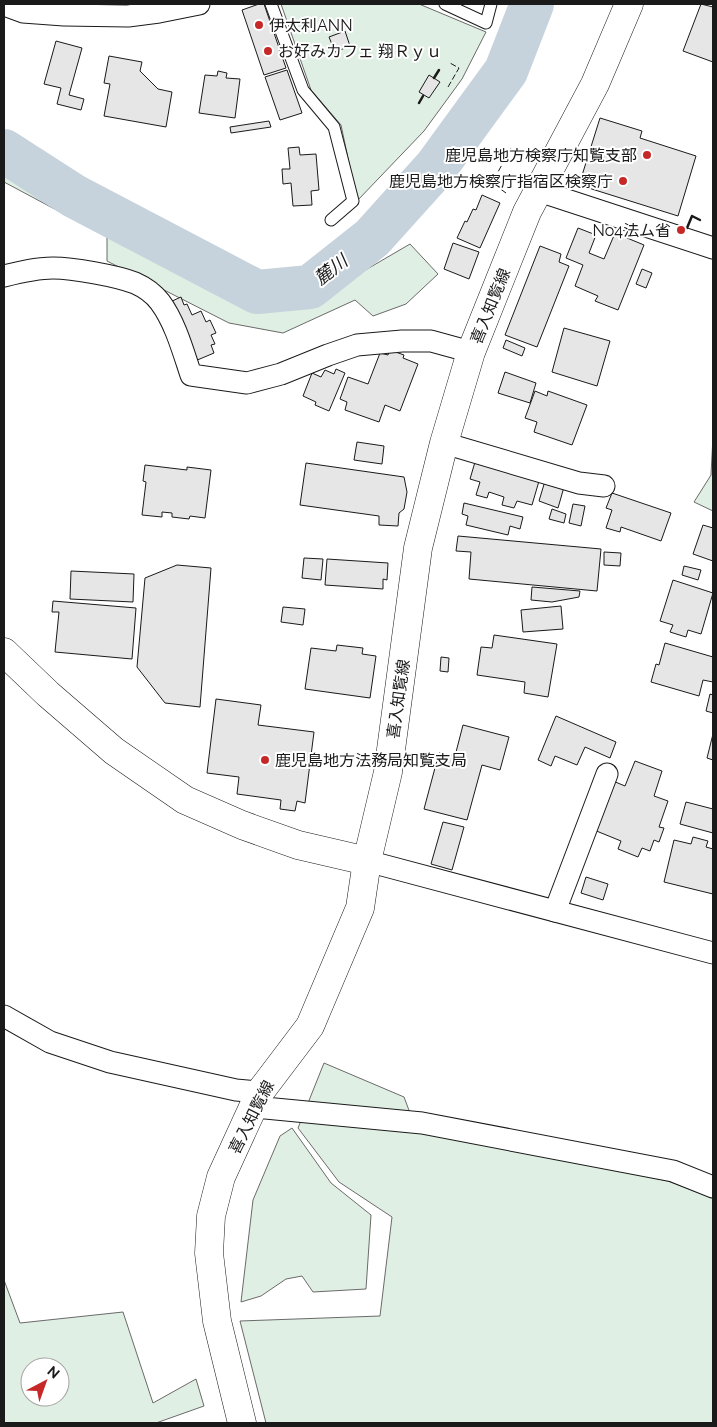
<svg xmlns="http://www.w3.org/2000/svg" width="717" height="1427" font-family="Raleway,'Noto Sans JP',sans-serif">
<rect width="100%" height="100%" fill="#fff"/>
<!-- green -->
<g fill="#e0efe3" stroke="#6a6a6a" fill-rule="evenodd">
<polygon points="281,4 419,4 486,32 462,79 424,131 357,201 341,125 311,90"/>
<polygon points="4,171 169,263 256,304 309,303 410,244 438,274 406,304 373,316 355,300 283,333 229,323 107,261 107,237 4,182"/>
<polygon points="713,436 713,511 694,502 711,475"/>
<polygon points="324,1063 404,1097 416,1129 668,1181 713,1198 713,1423 266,1423 240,1321 380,1316 392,1217 339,1182 298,1128"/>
<polygon points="292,1128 331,1183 371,1215 366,1289 313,1292 302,1276 286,1279 261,1296 241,1302 253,1200 280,1136"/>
<path d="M4 1280 20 1323 123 1312 153 1403 196 1379 204 1406 156 1423H4ZM30 1367H60V1397H30Z"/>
</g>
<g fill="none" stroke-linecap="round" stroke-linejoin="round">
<!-- river -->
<polyline stroke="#c6d2dc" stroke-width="44" points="4,151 74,196 257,292 310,287 372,238 436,167 506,71 532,4"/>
</g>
<!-- building -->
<g fill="#e6e6e6" stroke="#1a1a1a">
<polygon points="259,4 264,4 286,68 264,75 242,10"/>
<polygon points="701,4 713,7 713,62 683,51"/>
<polygon points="345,31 350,46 335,52 329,37"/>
<polygon points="56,41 82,48 69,95 84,99 81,110 57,104 61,88 44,84"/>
<polygon points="109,56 142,62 140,71 158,89 172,92 166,127 104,116 110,84 104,83"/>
<polygon points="287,70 302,113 280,120 265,77"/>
<polygon points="218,71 227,73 226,78 240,79 235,118 199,113 205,75 217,76"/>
<polygon points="429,75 440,82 429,98 419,92"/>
<polygon points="600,118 642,131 640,138 696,156 678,216 579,185"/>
<polygon points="269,121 271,127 231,133 230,127"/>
<polygon points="299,147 300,155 316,154 319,190 311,191 312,205 293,206 291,183 283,184 282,169 290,169 288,148"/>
<polygon points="482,195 500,203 480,248 457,238 465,221 467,222 473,209 476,210"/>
<polygon points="578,228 596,235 589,253 604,259 615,233 644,245 618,310 595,301 598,296 575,286 583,265 566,258"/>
<polygon points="453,243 479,252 469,279 444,269"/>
<polygon points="540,246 561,254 559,262 569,266 537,347 505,335"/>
<polygon points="642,269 652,273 646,288 636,284"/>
<polygon points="181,297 184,305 187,304 192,315 201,311 206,322 210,320 216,333 211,335 215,344 211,345 214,353 195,361 170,302"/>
<polygon points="564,328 610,341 597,386 552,372"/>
<polygon points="506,340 525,348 522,356 503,348"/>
<polygon points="390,350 404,355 403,358 418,364 400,411 385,405 379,422 345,410 347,402 340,399 348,377 368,384 380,353 388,355"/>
<polygon points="336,369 345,373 329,411 315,405 316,402 303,396 312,373 321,377 325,370 334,374"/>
<polygon points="505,372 536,383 530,403 498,393"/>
<polygon points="535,391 547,396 548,391 587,405 572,445 534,432 537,422 525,418"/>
<polygon points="357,442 384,446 382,464 354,460"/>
<polygon points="475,462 539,481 532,505 517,501 514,508 502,505 504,497 489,492 487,498 476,495 480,482 470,479"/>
<polygon points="306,463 404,477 407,492 404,509 399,513 398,526 379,525 379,516 300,505"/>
<polygon points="145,465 187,470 187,467 211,470 205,518 190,516 189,519 172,517 172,513 162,512 162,517 142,515 146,482 143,481"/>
<polygon points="545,481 564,487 558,508 539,501"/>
<polygon points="612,493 671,513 661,541 621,527 620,532 606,528 612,510 606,508"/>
<polygon points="464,503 523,517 520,529 510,526 508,535 466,525 468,516 462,514"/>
<polygon points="573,504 585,506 581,526 569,523"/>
<polygon points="552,509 566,514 564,523 549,519"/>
<polygon points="703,525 713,528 713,561 693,554"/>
<polygon points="458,536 601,549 597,591 469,579 471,552 456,551"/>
<polygon points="604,552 621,553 620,566 604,565"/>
<polygon points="304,558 323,559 321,580 302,578"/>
<polygon points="327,559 388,563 387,580 383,579 383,589 325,585"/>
<polygon points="177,565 211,568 200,707 165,703 137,667 145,578"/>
<polygon points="684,566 701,570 698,580 682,575"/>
<polygon points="71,571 134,574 133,602 70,599"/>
<polygon points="673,580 713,593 701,634 688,630 686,637 670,632 673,625 660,621"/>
<polygon points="532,587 580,591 579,597 552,602 531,600"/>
<polygon points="53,601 136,608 132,659 55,652 59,612 52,612"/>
<polygon points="561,606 563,629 523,632 521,610"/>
<polygon points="283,607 305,609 303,625 281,622"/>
<polygon points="494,635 557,644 548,697 524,693 525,682 477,675 481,647 492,648"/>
<polygon points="665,643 713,657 713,682 703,680 699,696 651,682 656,664 659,665"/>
<polygon points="337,645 363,648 362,654 376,656 370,698 305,689 311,648 336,651"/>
<polygon points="441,657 449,658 448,672 440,671"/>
<polygon points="710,694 713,695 713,713 706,711"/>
<polygon points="216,699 261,705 258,725 314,732 305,803 297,801 295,811 280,809 281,800 237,794 239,777 207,773"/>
<polygon points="556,716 616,742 610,758 585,747 577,765 555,756 551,766 538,760"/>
<polygon points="463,725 509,737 500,770 482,765 467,820 424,809 439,753 455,756"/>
<polygon points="713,734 713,760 707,758"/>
<polygon points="635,761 662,771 654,796 668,801 659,827 664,828 659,842 654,840 650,851 642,848 638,857 618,849 621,841 594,830 613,781 625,786"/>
<polygon points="686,802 713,809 713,833 680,824"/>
<polygon points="443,822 464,827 452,870 431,864"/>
<polygon points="693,837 708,841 706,847 713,849 713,894 664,882 674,840 691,844"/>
<polygon points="586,877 608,884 603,900 581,893"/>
</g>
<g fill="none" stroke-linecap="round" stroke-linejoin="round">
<defs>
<g id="service">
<polyline points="271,4 303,90 334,127 353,201 331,220"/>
<polyline points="445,4 486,23 491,4"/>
</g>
<g id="minor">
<polyline points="4,5 23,12 64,15 128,16 159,12 199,4"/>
<polyline points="539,191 713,248"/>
<path d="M4 276C20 272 36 268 53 268 73 268 117 276 135 283 144 287 154 294 160 302 175 322 183 351 191 375L247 383 281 374 328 355 357 345 402 341H431L471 352"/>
<polyline points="444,443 579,483 604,486"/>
<polyline points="367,861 713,953"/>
<polyline points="555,911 607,774"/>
<polyline points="4,1016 50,1042 110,1062 236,1090 260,1092"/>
<polyline points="254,1107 422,1123 673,1171 713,1187"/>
</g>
<polyline id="tertiary" points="4,652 48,694 114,751 185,800 242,825 298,845 367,861"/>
<polyline id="secondary" points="242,1423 217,1321 209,1253 211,1216 221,1177 260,1092 310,1026 360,908 367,861 388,772 418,548 444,443 471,352 527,212 595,84 629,4"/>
</defs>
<!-- service casing -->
<use href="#service" stroke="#1a1a1a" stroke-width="13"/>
<!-- minor casing -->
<use href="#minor" stroke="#1a1a1a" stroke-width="23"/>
<!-- tertiary casing -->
<use href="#tertiary" stroke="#1a1a1a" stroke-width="29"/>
<!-- secondary casing -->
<use href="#secondary" stroke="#1a1a1a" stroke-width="29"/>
<!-- service -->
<use href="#service" stroke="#fff" stroke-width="11"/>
<!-- minor -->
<use href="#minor" stroke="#fff" stroke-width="21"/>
<!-- tertiary -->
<use href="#tertiary" stroke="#fff" stroke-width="28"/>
<!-- secondary -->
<use href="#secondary" stroke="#fff" stroke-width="28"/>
<!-- fence -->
<g stroke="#1a1a1a" stroke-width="1" stroke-dasharray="6 2.5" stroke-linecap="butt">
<polyline points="448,87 459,68 450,63"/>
<polyline points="506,193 499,188 498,172 511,148"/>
</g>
<!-- wall -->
<g stroke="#1a1a1a" stroke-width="2.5">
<polyline points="434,78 439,70"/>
<polyline points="419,103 423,96"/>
<polyline points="687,228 692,216 700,220"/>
</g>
</g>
<!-- markers -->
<g fill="#c62828" stroke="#fff" stroke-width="2">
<circle cx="259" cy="25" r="5"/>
<circle cx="268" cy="51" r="5"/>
<circle cx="647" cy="155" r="5"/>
<circle cx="623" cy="181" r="5"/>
<circle cx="681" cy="230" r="5"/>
<circle cx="265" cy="760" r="5"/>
</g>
<g text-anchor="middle" stroke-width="4" stroke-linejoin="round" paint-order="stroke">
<!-- poi labels -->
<g font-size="16" fill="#1a1a1a" stroke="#fff" text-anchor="start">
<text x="269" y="31">伊太利ANN</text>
<text x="278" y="57">お好みカフェ 翔Ｒｙｕ</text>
<text x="637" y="161" text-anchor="end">鹿児島地方検察庁知覧支部</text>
<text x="613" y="187" text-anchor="end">鹿児島地方検察庁指宿区検察庁</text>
<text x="671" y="236" text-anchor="end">No4法ム省</text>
<text x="275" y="766">鹿児島地方法務局知覧支局</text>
</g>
<!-- street labels -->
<g font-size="16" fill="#1a1a1a" stroke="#fff">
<text transform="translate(490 306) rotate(-68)" y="6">喜入知覧線</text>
<text transform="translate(398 699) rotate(-82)" y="6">喜入知覧線</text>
<text transform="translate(251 1117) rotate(-63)" y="6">喜入知覧線</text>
</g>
<!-- water labels -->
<g font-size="18" font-style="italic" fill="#1a1a1a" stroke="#fff">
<text transform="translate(331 270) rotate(-38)" y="6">麓川</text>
</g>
</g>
<!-- border -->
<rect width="717" height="1427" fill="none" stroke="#1a1a1a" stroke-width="10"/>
<!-- north arrow -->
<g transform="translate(45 1382) rotate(41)"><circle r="24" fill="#ffffff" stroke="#a3a3a3"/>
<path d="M0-4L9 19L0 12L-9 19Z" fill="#c62828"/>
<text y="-8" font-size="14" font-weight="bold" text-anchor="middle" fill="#1a1a1a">N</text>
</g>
</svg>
